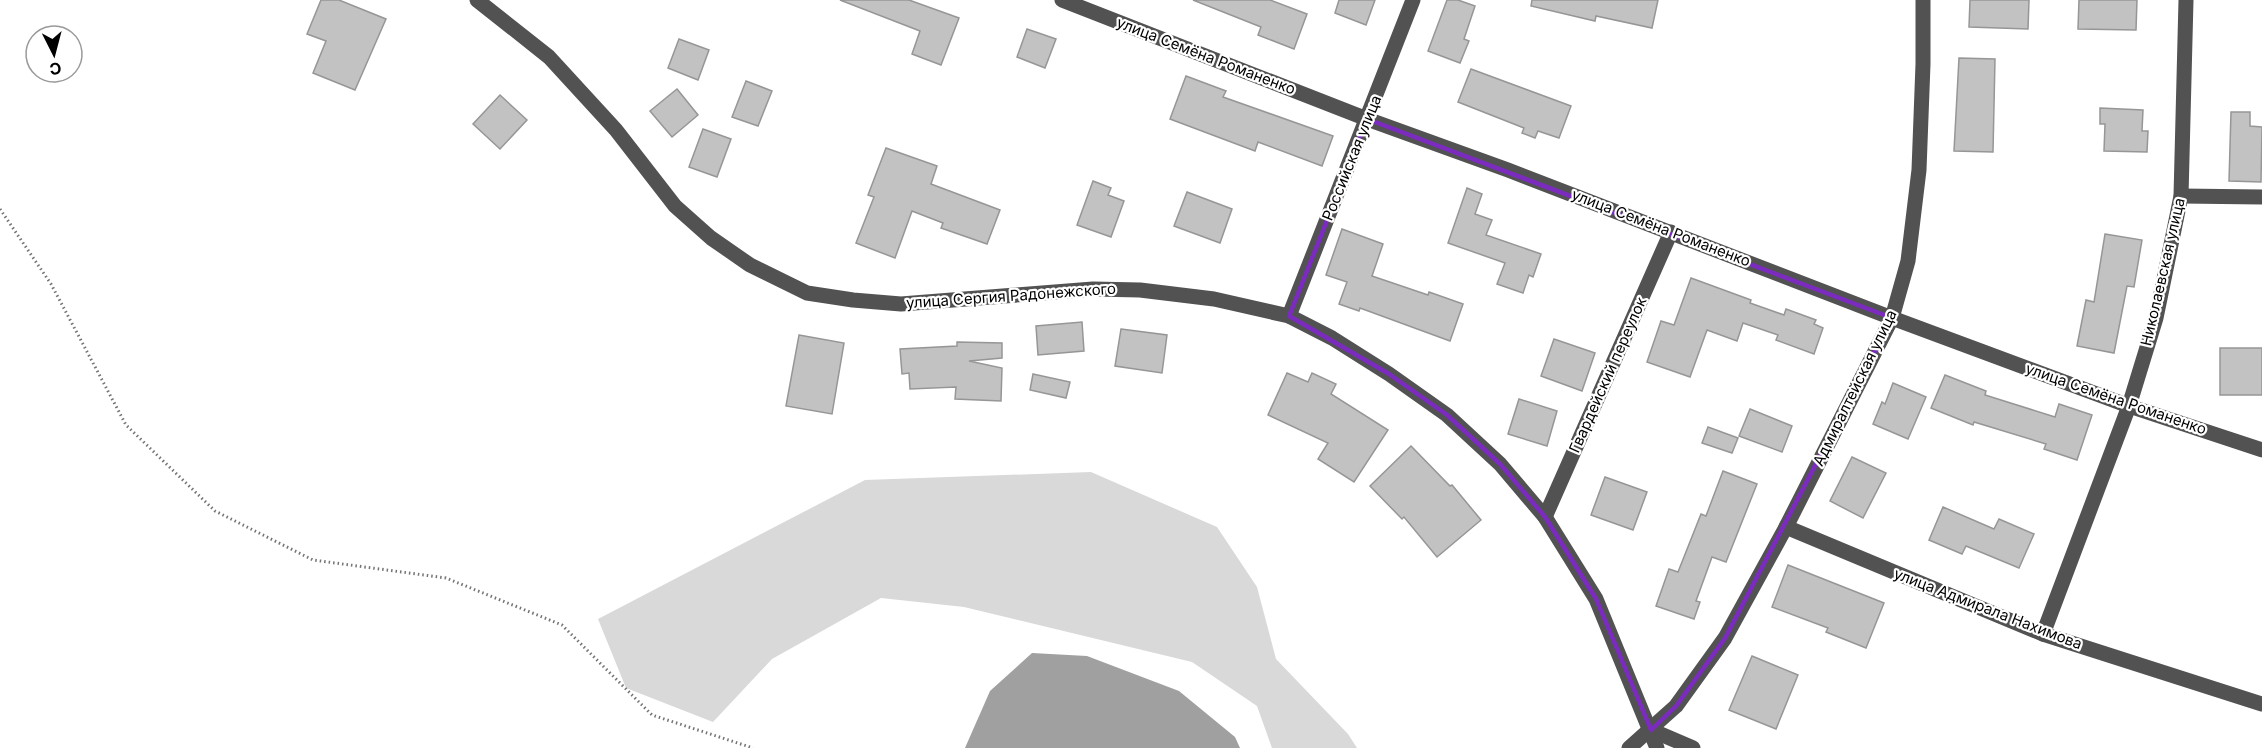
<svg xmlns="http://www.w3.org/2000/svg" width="2262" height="748" font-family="Inter,sans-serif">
<rect width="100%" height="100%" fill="#fff"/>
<!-- green -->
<polygon fill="#d9d9d9" points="1091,472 1217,527 1257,587 1276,659 1348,734 1357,748 1272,748 1257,706 1192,662 964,607 881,598 772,659 713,722 626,688 598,619 865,480"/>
<!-- water -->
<polygon fill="#a0a0a0" points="1032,653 1087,656 1179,691 1235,737 1240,748 965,748 990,691"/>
<!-- building -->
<g fill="#c2c2c2" stroke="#969696" stroke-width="1.5">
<polygon points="321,0 339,0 386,19 355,90 313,73 326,41 307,34"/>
<polygon points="840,0 909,0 959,18 941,65 912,54 920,31"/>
<polygon points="1193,0 1270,0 1307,14 1294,49 1258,35 1261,27"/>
<polygon points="1339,0 1375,0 1366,25 1335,13"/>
<polygon points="1447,0 1458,0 1475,6 1464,39 1469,41 1460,63 1428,51"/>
<polygon points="1532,0 1658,0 1652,28 1596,16 1595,21 1531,6"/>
<polygon points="1970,0 2029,0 2028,29 1969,27"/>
<polygon points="2079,0 2137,0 2136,30 2078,29"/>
<polygon points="1027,29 1056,39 1045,68 1017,57"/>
<polygon points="679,39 709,50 698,80 668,68"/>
<polygon points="1959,58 1995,59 1993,152 1954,151"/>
<polygon points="1471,69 1571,106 1559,138 1538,131 1535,138 1522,133 1524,128 1458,102"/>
<polygon points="1186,76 1226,91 1223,97 1333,136 1322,166 1258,142 1255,151 1170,119"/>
<polygon points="746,81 772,91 758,126 732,117"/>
<polygon points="677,89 698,115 672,137 650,111"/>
<polygon points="500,95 527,120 500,149 473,124"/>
<polygon points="2100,108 2143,110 2142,131 2148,131 2147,152 2104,151 2105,124 2100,124"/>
<polygon points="2231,112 2250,112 2250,126 2262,127 2261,182 2229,181"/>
<polygon points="703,129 731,139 717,177 689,167"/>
<polygon points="886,148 937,166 931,184 1000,210 987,244 941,228 943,223 912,211 895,258 856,243 874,197 868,195"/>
<polygon points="1093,181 1111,188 1108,195 1124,201 1111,237 1077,225"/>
<polygon points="1467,188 1482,194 1475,214 1492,220 1486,235 1541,254 1533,277 1529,275 1523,293 1497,284 1505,263 1448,243"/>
<polygon points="1187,192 1232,209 1220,243 1174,226"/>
<polygon points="1342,229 1383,244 1372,276 1428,295 1429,292 1463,304 1450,341 1360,308 1359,311 1339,304 1347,282 1326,275"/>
<polygon points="2105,234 2142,240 2134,287 2127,286 2114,353 2077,346 2086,300 2094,302"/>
<polygon points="1691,278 1751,300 1750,303 1784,315 1786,309 1816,320 1814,324 1823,328 1814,354 1776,340 1778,335 1743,323 1737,341 1707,330 1690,377 1647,362 1661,321 1674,325"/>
<polygon points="1082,322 1084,351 1038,355 1036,326"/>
<polygon points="1121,329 1167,335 1162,373 1115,366"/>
<polygon points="799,335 844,343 832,414 786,406"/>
<polygon points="1554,339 1595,353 1582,391 1541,376"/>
<polygon points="957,342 1002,343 1002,358 969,361 1002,368 1001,401 955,399 956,387 910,389 909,373 902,374 900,349 957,346"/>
<rect x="2220" y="348" width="42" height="47"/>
<polygon points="1287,373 1308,382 1312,373 1336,384 1331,394 1388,430 1354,482 1318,459 1328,443 1268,415"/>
<polygon points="1033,374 1070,382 1066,398 1030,390"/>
<polygon points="1945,375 1986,391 1985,395 2055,417 2059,404 2092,415 2077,460 2044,449 2046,444 1974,422 1973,425 1931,408"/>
<polygon points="1893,383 1926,397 1908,439 1873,424 1882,402 1885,404"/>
<polygon points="1519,399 1557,411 1547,446 1508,434"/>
<polygon points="1750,409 1792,426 1782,452 1739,436"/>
<polygon points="1708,427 1738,438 1732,453 1702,443"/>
<polygon points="1411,446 1450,486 1452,485 1481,520 1437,557 1404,517 1402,519 1370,486"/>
<polygon points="1852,457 1886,473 1863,518 1830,501"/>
<polygon points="1723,471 1757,484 1726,562 1712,557 1696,601 1700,602 1694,619 1656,606 1669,569 1678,572 1701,514 1706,516"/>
<polygon points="1605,477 1647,492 1633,530 1591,515"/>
<polygon points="1943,507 1994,529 1999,519 2034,534 2019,568 1966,546 1962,554 1929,540"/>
<polygon points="1788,565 1884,603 1866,648 1826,632 1828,628 1772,607"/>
<polygon points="1752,656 1798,675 1776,729 1729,710"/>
</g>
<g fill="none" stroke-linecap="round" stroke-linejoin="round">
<!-- path -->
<polyline stroke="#747474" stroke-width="3" stroke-dasharray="1.5 3" stroke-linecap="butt" points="0,209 51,284 126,425 215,511 313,560 446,578 562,625 652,715 753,748"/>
<!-- minor -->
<g stroke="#525252" stroke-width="15">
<polyline points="477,0 549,57 616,130 675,206 711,238 750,265 807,293 853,300 901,304 1093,289 1140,290 1214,299 1289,316 1332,338 1389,374 1447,415 1500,464 1545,517 1596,599 1657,748"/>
<polyline points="1062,0 1367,119 1508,170 1892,318 2129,406 2262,450"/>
<polyline points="2181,196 2262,197"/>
<polyline points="1289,316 1413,0"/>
<polyline points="1545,517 1671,232"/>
<polyline points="1786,527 2043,634 2262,704"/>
<polyline points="2043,634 2129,406 2156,318 2181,196 2186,0"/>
<polyline points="1651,730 1693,748"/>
<polyline points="1629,748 1676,706 1725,638 1786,527 1892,318 1908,261 1919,170 1923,64 1923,0"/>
</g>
</g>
<!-- marked area -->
<path fill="none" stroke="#7b2cbf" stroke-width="4.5" stroke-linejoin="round" d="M1367 119 1892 318 1725 638 1676 706 1651 730 1596 599 1545 517 1500 464 1447 415 1389 374 1289 316Z"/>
<g text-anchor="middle" stroke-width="4.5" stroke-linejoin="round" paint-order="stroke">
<!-- street labels -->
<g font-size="15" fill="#000" stroke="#fff">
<text transform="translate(1206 56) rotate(21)" y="5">улица Семёна Романенко</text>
<text transform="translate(1352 158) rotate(-68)" y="5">Российская улица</text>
<text transform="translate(1661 228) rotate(21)" y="5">улица Семёна Романенко</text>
<text transform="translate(2163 272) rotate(-77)" y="5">Николаевская улица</text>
<text transform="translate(1011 296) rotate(-4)" y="5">улица Сергия Радонежского</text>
<text transform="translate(1608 375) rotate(-66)" y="5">Гвардейский переулок</text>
<text transform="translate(1855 388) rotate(-64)" y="5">Адмиралтейская улица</text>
<text transform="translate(2116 399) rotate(19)" y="5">улица Семёна Романенко</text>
<text transform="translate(1988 609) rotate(21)" y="5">улица Адмирала Нахимова</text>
</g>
</g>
<!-- north arrow -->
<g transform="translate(54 54) rotate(174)"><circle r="28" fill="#ffffff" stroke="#999999" stroke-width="1.5"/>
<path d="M0-4.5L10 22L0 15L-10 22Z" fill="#000000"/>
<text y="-9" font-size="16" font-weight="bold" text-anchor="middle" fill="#000000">С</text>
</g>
</svg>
